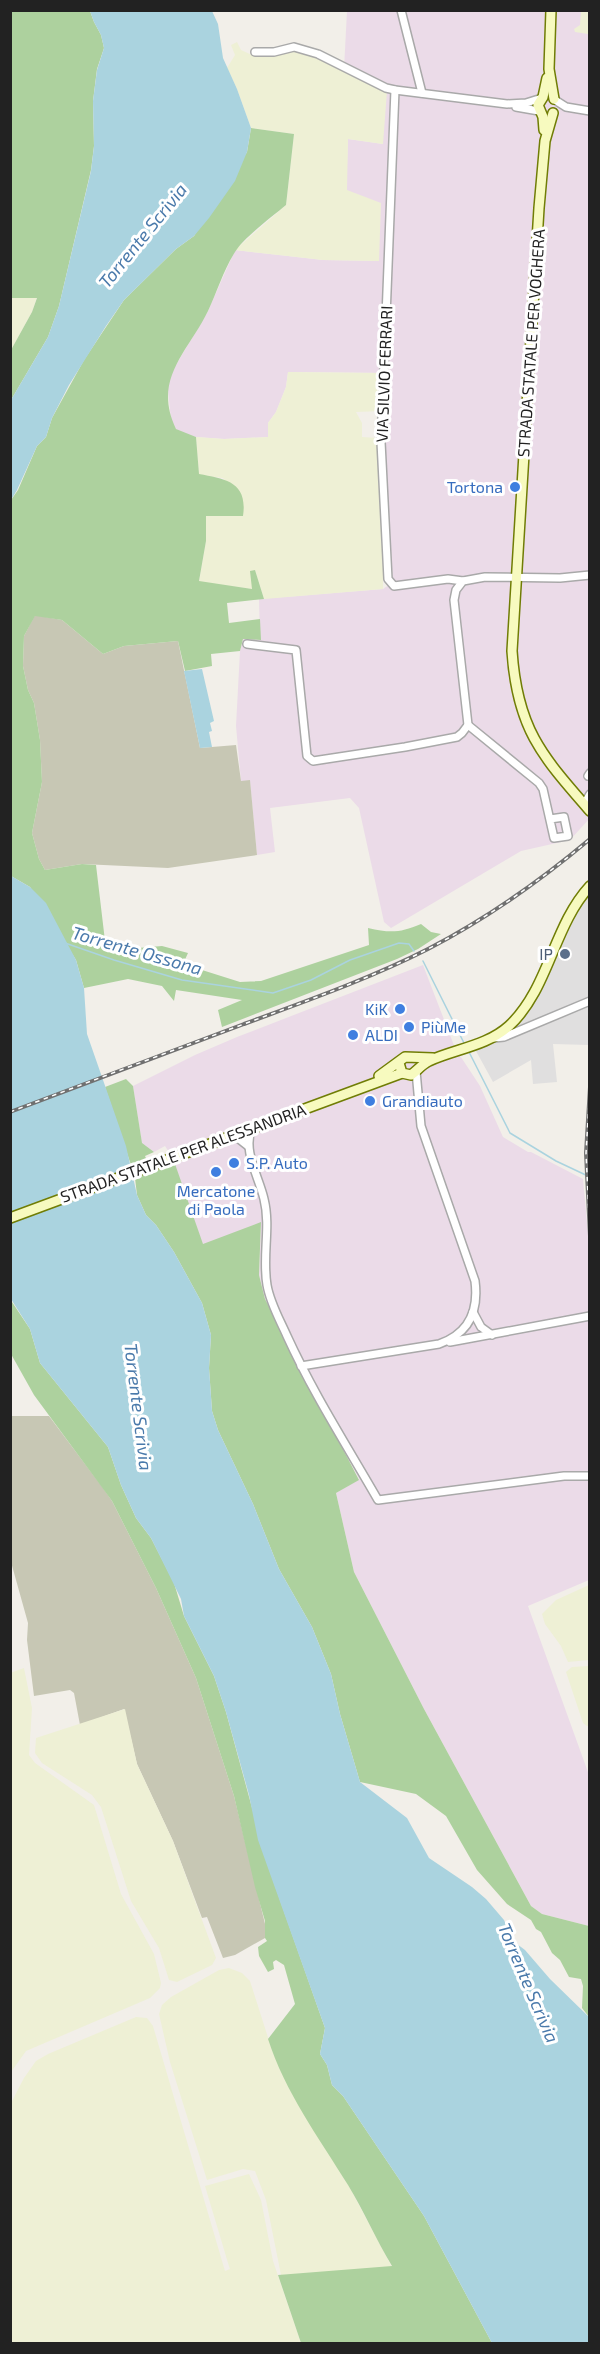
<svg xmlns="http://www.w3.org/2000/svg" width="600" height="2354" font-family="'Exo 2',sans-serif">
<rect width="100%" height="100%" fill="#f2efe9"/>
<!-- residential -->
<polygon fill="#e0dfdf" points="589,893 589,1045 553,1044 557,1082 533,1084 531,1060 493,1082 476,1051 492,1043 514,1025 568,926"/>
<!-- industrial -->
<g fill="#ebdbe8">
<polygon points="347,11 589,11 590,818 570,840 521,851 391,928 384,922 359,808 350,798 270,808 275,852 257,855 250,781 241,781 236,726 240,651 243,639 260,639 259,599 383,589 393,582 384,449 390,418 387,399 388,373 288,372 286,387 276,412 268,423 268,437 224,439 196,437 182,433 176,429 171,420 168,390 171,373 207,313 235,250 323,260 379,261 346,191 348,139 383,144 344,69"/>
<polygon points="423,965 455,1048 480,1086 503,1137 528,1152 531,1152 583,1179 590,1256 589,1580 528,1606 589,1775 589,1926 542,1914 531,1906 424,1709 354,1572 336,1493 359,1479 285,1341 265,1299 259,1275 261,1223 203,1245 171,1155 165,1146 154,1152 142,1144 133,1086 195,1055 237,1037"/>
</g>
<!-- construction -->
<g fill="#c7c7b4">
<polygon points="35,615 62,620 103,654 124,646 178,641 200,748 236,745 241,781 250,780 257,855 168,868 82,864 45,870 39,859 32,833 42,782 40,740 34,703 28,690 23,666 24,636"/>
<polygon points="10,1416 49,1416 103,1488 112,1501 156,1588 196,1678 234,1796 266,1928 265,1938 235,1955 223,1958 207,1917 202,1918 173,1841 137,1764 124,1709 80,1725 74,1693 70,1690 34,1696 27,1640 28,1623 11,1562"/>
</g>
<!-- farmland -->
<g fill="#eef0d5">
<polygon points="581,11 589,11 589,39 588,34 575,32 574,29 580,25"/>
<polygon points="237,42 241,50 252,55 265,56 292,51 302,53 327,62 387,91 383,144 348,139 347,190 381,203 379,261 323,260 235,250 286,205 294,134 251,128 237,89 227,68 235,55 231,45"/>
<polygon points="37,297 32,312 11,350 11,298"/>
<polygon points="288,372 381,373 382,411 356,412 362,423 362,437 377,438 377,440 383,553 383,589 264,599 255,570 252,589 199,582 206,541 206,516 242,516 243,511 243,502 223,478 199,475 196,437 224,439 268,437 268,423 276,412 286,387"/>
<polygon points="589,1585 589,1660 568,1662 561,1646 545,1624 542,1614 556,1600"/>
<polygon points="589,1666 590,1726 587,1726 583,1723 566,1672 572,1667"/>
<polygon points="24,1668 32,1708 29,1755 35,1763 94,1805 121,1894 154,1954 161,1983 160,1988 150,1998 26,2051 11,2072 10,1673"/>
<polygon points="125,1709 137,1764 173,1841 216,1958 212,1965 177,1982 169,1980 159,1948 131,1901 101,1807 92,1795 42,1763 35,1753 36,1738"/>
<polygon points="229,1968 242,1973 250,1981 272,2050 289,2088 350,2188 392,2267 281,2275 266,2200 255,2171 243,2169 207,2180 170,2062 159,2014 162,2005 171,1997 219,1970"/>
<polygon points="136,2017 147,2018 153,2026 225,2271 230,2269 228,2263 205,2186 249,2174 261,2200 273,2261 301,2343 11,2343 11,2103 24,2078 36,2061 48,2054"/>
</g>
<!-- forest -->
<g fill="#add19e">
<polygon points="11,11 90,11 94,22 101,35 104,48 97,69 93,101 94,146 91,170 59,306 48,337 11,400 11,350 32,312 37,298 11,298"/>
<path d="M251 128 294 134 286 205C273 216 243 238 235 252 224 269 217 292 208 311 188 352 152 379 176 429L196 437 199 474C226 479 248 482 243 516H206V541L199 581 252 589 250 571 255 570 264 599 227 603 229 623 260 619 261 640 243 639 240 651 211 654 212 666 185 671 178 641 124 646 103 654 62 620 35 616 24 636 23 666 28 690 34 703 40 740 42 782 32 833 39 859 45 870 82 864 96 865 105 941 138 948 162 946 188 953 183 964 240 982 261 981 369 945 368 928C390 933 400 933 421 924L431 932 441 934 418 949 397 959 222 1027 218 1010 242 1000 176 990 174 1001 162 986 128 979 84 988 76 960 30 887 11 876V500L18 490 37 446 46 437 52 418 84 360 124 300 176 249 194 236 247 152Z"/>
<polygon points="126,1079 133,1086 142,1143 154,1152 145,1156 148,1163 132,1168 105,1087"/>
<polygon points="175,1164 203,1244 261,1222 259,1275 265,1299 359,1480 336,1493 354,1572 424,1709 531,1906 542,1914 589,1926 589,2017 582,2008 583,1986 581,1979 569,1977 560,1960 552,1953 541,1932 536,1929 531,1920 507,1904 477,1870 446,1816 416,1794 360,1782 340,1714 331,1674 312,1627 279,1569 253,1504 218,1430 212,1411 209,1368 211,1335 202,1303 174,1252 156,1225 146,1215 137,1195 135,1178"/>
<path d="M10 1299 30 1329 40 1363 108 1447 121 1485 136 1518 151 1538 174 1583 184 1616 214 1676 226 1712 267 1863 325 2028 320 2054 327 2065 332 2085 343 2096 424 2216 492 2343H301L278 2275 392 2266C376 2240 364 2211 348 2185 319 2138 285 2092 268 2039L295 2004 284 1965 276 1960 273 1962 274 1969 268 1972 259 1956 258 1947 267 1941 265 1938V1921L255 1887 234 1796 196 1678 156 1588 112 1501 34 1395 11 1354Z"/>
</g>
<!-- water -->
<g fill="#aad3df">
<polygon points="90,11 212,11 218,24 223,58 237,89 251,128 247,152 235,181 209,218 194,236 176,249 124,300 106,326 69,385 52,418 46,437 37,446 17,490 11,500 11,400 48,337 59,306 91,171 94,146 93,101 97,70 104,48 101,35 94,22"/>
<polygon points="202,669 214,721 210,723 212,731 209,732 212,747 200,748 184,671"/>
<polygon points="11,876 30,887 46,903 76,960 84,988 87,1034 126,1146 137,1195 146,1215 156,1225 174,1252 202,1303 211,1335 209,1368 212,1411 218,1430 253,1504 279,1569 312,1627 331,1674 340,1714 360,1782 407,1818 429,1858 472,1887 486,1899 504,1920 513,1941 525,1950 550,1979 589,2017 589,2343 492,2343 424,2216 343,2096 332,2085 327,2065 320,2054 325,2028 258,1840 249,1795 226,1712 214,1676 184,1616 181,1599 151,1538 136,1518 121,1485 108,1447 40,1363 30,1329 11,1299"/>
</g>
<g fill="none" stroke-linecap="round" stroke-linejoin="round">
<!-- stream -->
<g stroke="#aad3df" stroke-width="1.5">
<polyline points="65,943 114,960 182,980 273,993 311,980 350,960 399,943 409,944 414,951"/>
<polyline points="423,961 465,1045"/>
<polyline points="469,1052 510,1133 556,1161 590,1177"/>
</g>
<defs>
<g id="street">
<polyline points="401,10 422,93"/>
<polyline points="255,52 274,52 294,47 318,54 386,88 395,90 507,104 526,103 542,98"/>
<polyline points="395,90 381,442 388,579 394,586 448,579 463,581"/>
<polyline points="555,100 566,107 590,111"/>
<polyline points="516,107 539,111"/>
<polyline points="247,644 296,650 307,756 313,761 405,747 457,737 462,733 468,725 454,600 456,590 463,581 485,577 560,578 590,575"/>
<polyline points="468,725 539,783 543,789 554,838 568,836 564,817 550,819"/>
<polyline points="588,776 590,773"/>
<polyline points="584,804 590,794"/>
<polyline points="494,1038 504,1037 590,1001"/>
<path d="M252 1128C242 1150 259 1177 264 1199 271 1227 262 1256 267 1285 270 1303 280 1320 287 1336 313 1393 347 1446 378 1500L564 1476H590"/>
<polyline points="234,1135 248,1146"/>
<polyline points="473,1312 481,1327 492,1335"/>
<polyline points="450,1342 590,1316"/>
<path d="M301 1366 439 1344C468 1334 479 1312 475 1281L421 1126 416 1071"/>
</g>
<g id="secondary">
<polyline points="551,10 549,69 554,99"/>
<path d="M553 113 545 141 539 208 512 651C517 728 541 755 590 811"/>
<polyline points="544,130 543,117 538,105 543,97 547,78"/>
<path d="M399 1063 402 1073 411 1075C418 1070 421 1065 429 1061 455 1049 487 1046 509 1026 549 989 553 926 590 886"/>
<polyline points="379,1076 405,1057 433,1058"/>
<polyline points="10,1218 402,1073"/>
</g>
</defs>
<!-- street casing -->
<use href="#street" stroke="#a9a9a9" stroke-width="10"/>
<!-- secondary casing -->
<use href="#secondary" stroke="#707d05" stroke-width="12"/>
<!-- street -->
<use href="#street" stroke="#fff" stroke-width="7"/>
<!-- secondary -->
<use href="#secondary" stroke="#f7fabf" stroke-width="9"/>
<defs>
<g id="rail">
<polyline points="590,1087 586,1153 590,1236"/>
<path d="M10 1112C88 1082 166 1053 244 1024 306 1001 369 979 428 949 486 919 540 881 590 839"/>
</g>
</defs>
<!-- rail casing -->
<use href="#rail" stroke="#707070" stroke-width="4"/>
<!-- rail -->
<use href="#rail" stroke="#fff" stroke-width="1.5" stroke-dasharray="4.5" stroke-linecap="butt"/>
</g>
<!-- markers -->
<g fill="#3f7fe0" stroke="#fff" stroke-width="2">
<circle cx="515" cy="487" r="6"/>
<circle cx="400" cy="1009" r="6"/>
<circle cx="409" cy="1027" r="6"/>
<circle cx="353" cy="1035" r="6"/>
<circle cx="370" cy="1101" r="6"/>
<circle cx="234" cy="1163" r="6"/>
<circle cx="216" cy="1172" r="6"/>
</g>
<circle fill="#5c6f8a" stroke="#fff" stroke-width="2" cx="565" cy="954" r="6"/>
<g text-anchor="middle" stroke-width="6" stroke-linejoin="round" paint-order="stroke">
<!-- street labels -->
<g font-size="16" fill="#222" stroke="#fff">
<text transform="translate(531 343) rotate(-86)" y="6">STRADA STATALE PER VOGHERA</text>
<text transform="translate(384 374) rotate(-88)" y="6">VIA SILVIO FERRARI</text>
<text transform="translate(183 1153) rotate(-20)" y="6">STRADA STATALE PER ALESSANDRIA</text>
</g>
<!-- shop labels -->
<g font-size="16" fill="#366cbe" stroke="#fff" text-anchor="start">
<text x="503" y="493" text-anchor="end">Tortona</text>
<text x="388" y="1015" text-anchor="end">KiK</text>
<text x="421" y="1033">PiùMe</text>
<text x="365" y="1041">ALDI</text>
<text x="382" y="1107">Grandiauto</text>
<text x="246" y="1169">S.P. Auto</text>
<text x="216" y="1197" text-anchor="middle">Mercatone<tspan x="216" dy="18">di Paola</tspan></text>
</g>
<!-- service labels -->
<g font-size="16" fill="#4e5e75" stroke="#fff" text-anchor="end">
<text x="553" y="960">IP</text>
</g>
<!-- water labels -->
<g font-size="18" font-style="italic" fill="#4a7aab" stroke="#fff">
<text transform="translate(143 236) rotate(-51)" y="6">Torrente Scrivia</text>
<text transform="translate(137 951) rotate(16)" y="6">Torrente Ossona</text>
<text transform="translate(138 1407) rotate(83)" y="6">Torrente Scrivia</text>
<text transform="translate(528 1983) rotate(67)" y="6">Torrente Scrivia</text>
</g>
</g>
<!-- border -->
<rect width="600" height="2354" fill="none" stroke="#222222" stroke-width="24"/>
</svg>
